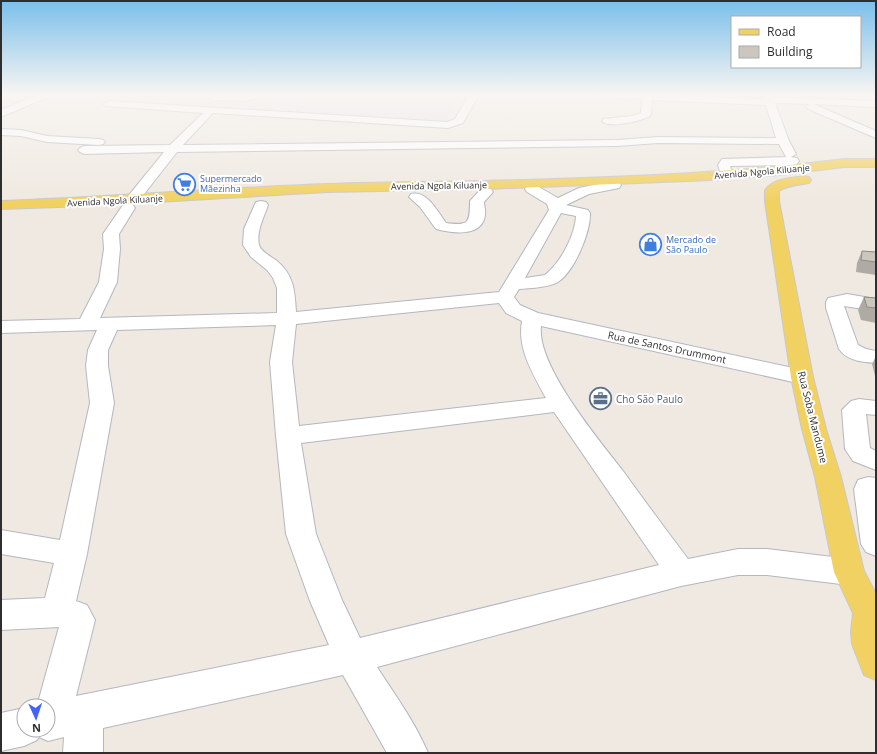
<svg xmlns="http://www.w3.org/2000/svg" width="877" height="754" font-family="'Open Sans',sans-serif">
<rect width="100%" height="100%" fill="#efe9e1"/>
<!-- industrial -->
<polygon fill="#e3e1e8" points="131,95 464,95 445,123 110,104"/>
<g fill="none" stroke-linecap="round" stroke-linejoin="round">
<defs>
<g id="minor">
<polygon points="37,95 50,95 48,97 1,117 1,110"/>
<polygon points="215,95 262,95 260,97 245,101 212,100 210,98"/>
<path d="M469 95H479L464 121 463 123 448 128 213 113 183 145 617 140 658 137 776 138 766 105 652 100 651 114 650 116C641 121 609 129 602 121L603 119 632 116 641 113 642 99 602 98 597 95H669L765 99 763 95H773V97L876 101V107L813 104 876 131V138L808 109 806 107 810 104 775 103 789 141 796 154 791 157 797 158 799 161 797 164 793 165 730 166 733 175 732 178H722L718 165 722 159 789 157H786L779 144 658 143 617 146 177 152 137 203 132 204 127 203 125 200 164 152 84 154 80 152 78 150 80 148 84 146 170 145 203 113 105 106 103 104 108 101 447 122 455 119Z"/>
<polygon points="1,129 21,130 47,136 99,139 103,140 105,142 103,144 99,145 47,142 21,136 1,135"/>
<path d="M614 181 619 182 621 185 619 188 589 194 566 205 588 210 590 213C591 232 573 275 556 283 544 288 531 288 519 289L514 297 520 305 538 313 802 370 810 372 813 377 810 382 802 384 541 326C536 365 599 440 623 471 644 500 666 530 688 559L738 549H767L849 559 860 563 864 572 860 581 849 585 767 575H738L681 586 377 667C395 695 415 722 428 753H387L343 675 103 728V753H63L64 737 48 741 39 737 37 740 24 746 1 751V713L24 708V730H48V706H37L59 627 1 630V600L45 598 54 563 1 554V530L60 540 90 403 86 366 88 350 97 330 1 333V321L80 319 99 282 104 249 103 234 123 205 128 204 133 205 135 208 119 234 120 249 117 282 100 318 277 313V288L273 278 267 270 251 257 243 245 244 229 256 202 261 201 266 202 268 205C264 217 256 232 259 245 261 252 272 257 277 261 294 275 295 292 296 312L499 292 549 210 547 204 527 192 525 189 527 186H537L558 198 579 188ZM561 213 576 216C575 236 560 263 545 275L525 278ZM499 303 506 313 522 321C517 349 533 374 546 398L299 426 292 362 296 324ZM276 325 270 362 276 436 286 534 310 601 329 645 76 696 95 620 87 605 76 601 87 554 114 403 108 366V350L117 330ZM554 412 659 565 360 638 342 600 316 534 301 443Z"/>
<path d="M486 188 491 189 493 192 484 202C484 206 486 211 485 215 482 238 451 233 436 229L420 207 409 197 411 194C427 190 438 212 446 223 469 226 470 223 470 201L481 189Z"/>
<path d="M847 294 876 299V311L844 306 858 345 866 349 876 351V363C863 362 847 361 839 349L826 308V302L828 298Z"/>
<polygon points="859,399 876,401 876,415 866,414 870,448 876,451 876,470 853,461 845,449 842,410 851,401"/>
<polygon points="868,477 876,478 876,556 866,552 861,544 854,489 858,480"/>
</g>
<g id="major">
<path d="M844 159H876V167H844L779 175 712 180 487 189 327 192 88 206 1 209V201C110 197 218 188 327 184 380 182 432 182 484 181 604 178 725 174 844 159Z"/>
<path d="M804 176 809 177 811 180 809 183C798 185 788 185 779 191V201L813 377 826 429 841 477 864 571 876 594V680L864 675 852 644 851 632 853 613 834 572 815 477 802 429 791 377 765 201V190C774 178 791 178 804 176Z"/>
</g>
</defs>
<!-- minor casing -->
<use href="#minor" stroke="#b4b7c1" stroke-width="2"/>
<!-- major casing -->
<use href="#major" stroke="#c9c9c9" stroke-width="2"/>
<!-- minor -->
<use href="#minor" fill="#fff" fill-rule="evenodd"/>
<!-- major -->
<use href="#major" fill="#f2d163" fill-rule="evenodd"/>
<!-- path-bridge -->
<polyline stroke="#c9c9c9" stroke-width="1.5" stroke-dasharray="2 1" stroke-linecap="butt" points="706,171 718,180"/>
</g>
<!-- wall -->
<g fill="#afaba4">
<polygon points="862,251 876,252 876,275 856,272 857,263"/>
<polygon points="864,297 876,298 876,323 861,320 858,310"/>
<polygon points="876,356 876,380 872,364"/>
</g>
<!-- building -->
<g fill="#cbc7bf" stroke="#8e8b86">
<polygon points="862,251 876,252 876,262 861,260"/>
<polygon points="864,297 876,298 876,308 867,307"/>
</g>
<!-- sky -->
<linearGradient id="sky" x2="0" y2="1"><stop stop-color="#7abfeb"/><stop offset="0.47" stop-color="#f8f5f2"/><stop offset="1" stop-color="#f8f5f2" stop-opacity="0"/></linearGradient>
<rect width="877" height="201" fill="url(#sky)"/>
<!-- icons -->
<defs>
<symbol id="supermarket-ring" viewBox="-11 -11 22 22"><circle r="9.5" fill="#fff" stroke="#3f7fe0" stroke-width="1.5"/><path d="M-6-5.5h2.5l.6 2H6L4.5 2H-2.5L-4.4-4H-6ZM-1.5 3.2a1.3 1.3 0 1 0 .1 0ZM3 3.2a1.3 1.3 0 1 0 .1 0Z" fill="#3f7fe0"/></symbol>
<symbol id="shop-ring" viewBox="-11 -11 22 22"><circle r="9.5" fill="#fff" stroke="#3f7fe0" stroke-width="1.5"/><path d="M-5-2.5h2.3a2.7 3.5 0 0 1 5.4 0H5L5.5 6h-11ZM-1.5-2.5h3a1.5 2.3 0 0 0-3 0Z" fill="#3f7fe0"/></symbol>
<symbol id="office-ring" viewBox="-11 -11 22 22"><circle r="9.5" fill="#fff" stroke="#5c6f8a" stroke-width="1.5"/><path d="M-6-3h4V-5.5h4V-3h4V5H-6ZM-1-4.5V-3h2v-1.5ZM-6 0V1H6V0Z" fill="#5c6f8a"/></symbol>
</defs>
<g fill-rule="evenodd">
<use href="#supermarket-ring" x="172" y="172" width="25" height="25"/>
<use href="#shop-ring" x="638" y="232" width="25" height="25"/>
<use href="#office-ring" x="588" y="386" width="25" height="25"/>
</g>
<g text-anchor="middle" stroke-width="4" stroke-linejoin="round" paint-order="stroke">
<!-- far-street labels -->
<g font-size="9" fill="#2e2e2e" stroke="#fff">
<text transform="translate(762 172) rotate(-5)" y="3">Avenida Ngola Kiluanje</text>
<text transform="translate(439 186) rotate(-1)" y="3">Avenida Ngola Kiluanje</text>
<text transform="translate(115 201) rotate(-3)" y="3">Avenida Ngola Kiluanje</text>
</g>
<!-- far-shop labels -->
<g font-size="9" fill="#366cbe" stroke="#fff" text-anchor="start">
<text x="200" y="182">Supermercado<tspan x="200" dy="10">Mãezinha</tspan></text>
<text x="666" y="243">Mercado de<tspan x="666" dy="10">São Paulo</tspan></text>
</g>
<!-- street labels -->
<g font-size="10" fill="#2e2e2e" stroke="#fff">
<text transform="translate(667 347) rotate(12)" y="4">Rua de Santos Drummont</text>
<text transform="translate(813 417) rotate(76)" y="4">Rua Soba Mandume</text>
</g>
<!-- service labels -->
<g font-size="10" fill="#4e5e75" stroke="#fff" text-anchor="start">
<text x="616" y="403">Cho São Paulo</text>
</g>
</g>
<!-- border -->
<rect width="877" height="754" fill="none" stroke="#2e2e2e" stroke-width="4"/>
<!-- legend -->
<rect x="731" y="16" width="130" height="52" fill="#ffffff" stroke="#ababab"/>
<rect x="739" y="29" width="20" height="6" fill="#f2d163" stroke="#ababab"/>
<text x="767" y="36" font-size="12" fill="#2e2e2e">Road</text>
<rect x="739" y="46" width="20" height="12" fill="#cbc7bf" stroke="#ababab"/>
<text x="767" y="56" font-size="12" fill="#2e2e2e">Building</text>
<!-- north arrow -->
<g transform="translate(36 718) rotate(177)"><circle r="19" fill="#ffffff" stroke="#ababab"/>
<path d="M0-3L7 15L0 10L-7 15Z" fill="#4264fb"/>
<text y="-6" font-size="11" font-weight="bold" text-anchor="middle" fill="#2e2e2e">N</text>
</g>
</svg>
